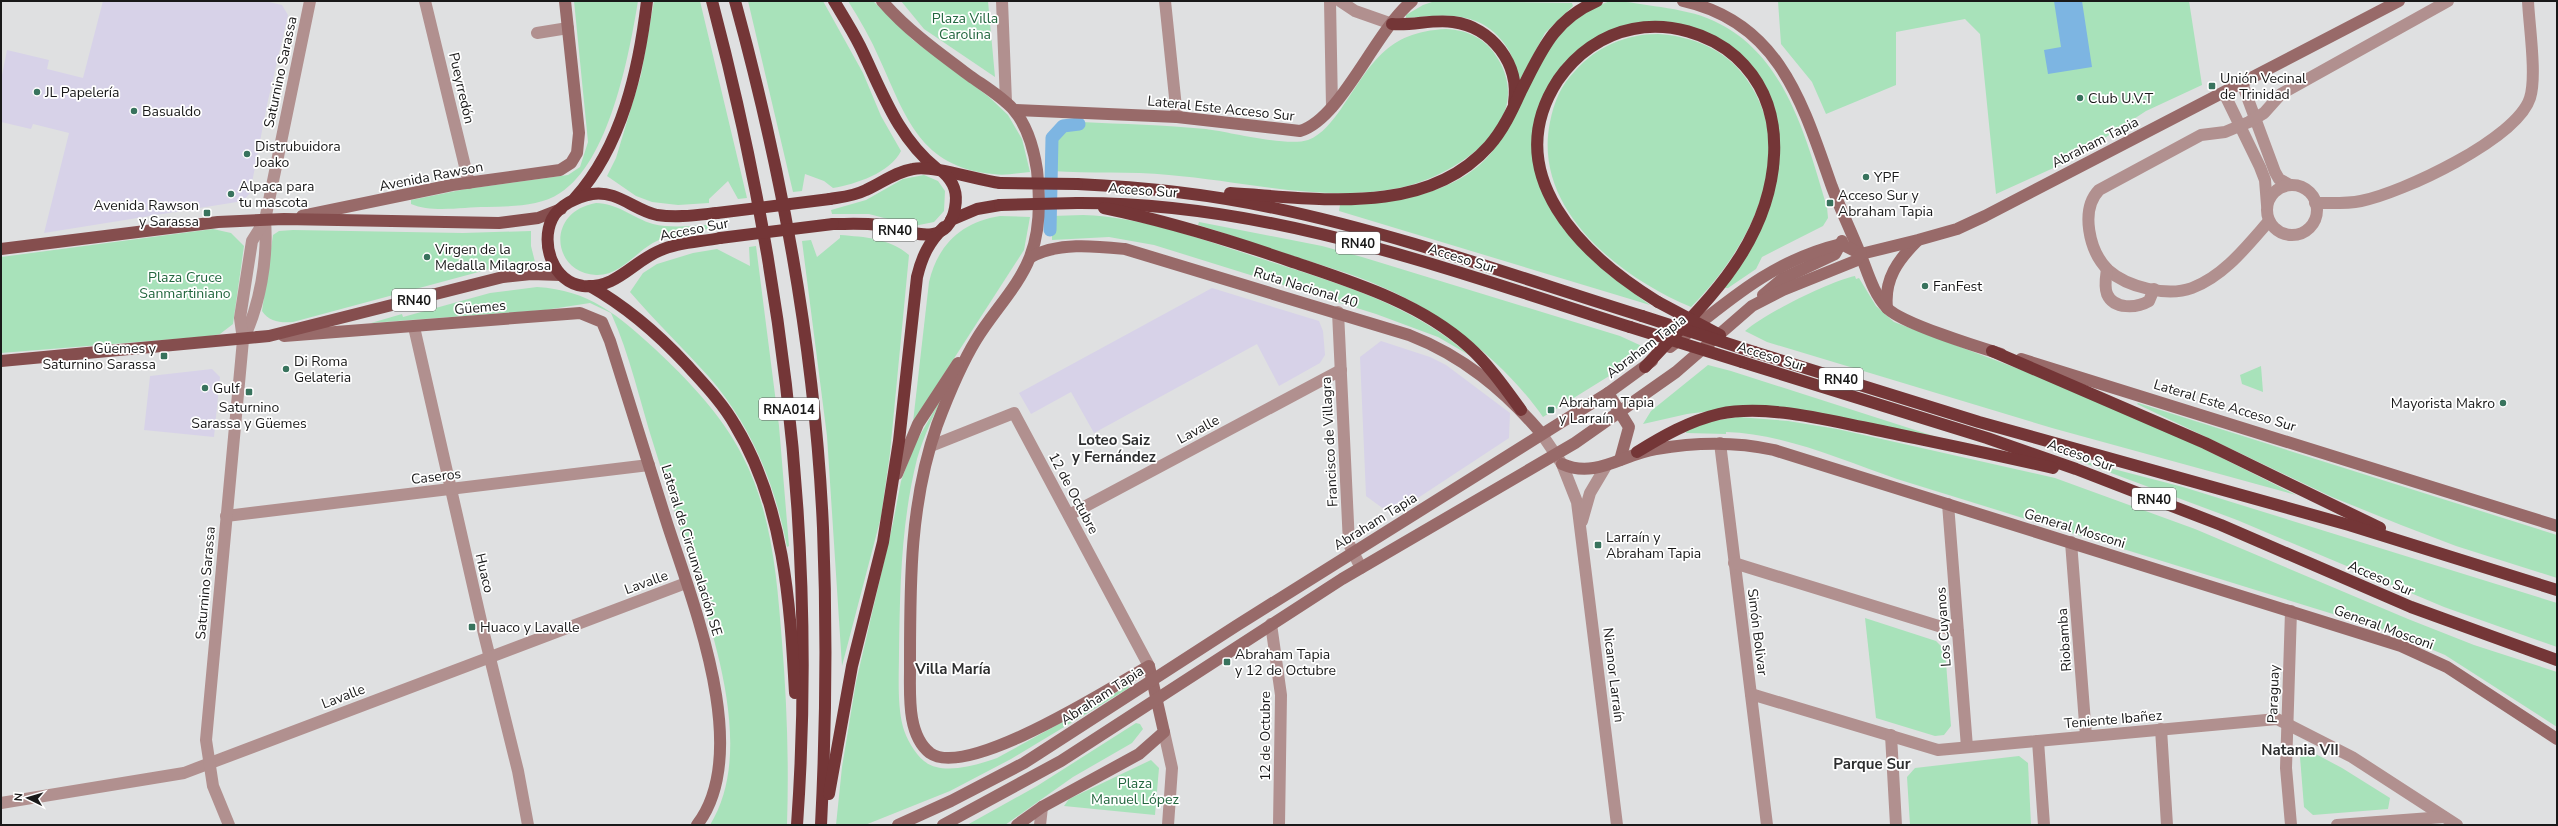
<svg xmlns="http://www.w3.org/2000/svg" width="2558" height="826" font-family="'Nunito Sans',sans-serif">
<rect width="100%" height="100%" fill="#dfe0e1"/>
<!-- commercial -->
<g fill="#d7d2e8">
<polygon points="103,1 265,1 282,5 288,15 267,105 250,193 243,201 44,233 69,133 33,124 31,129 1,122 1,80 7,50 49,60 47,69 83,78"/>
<polygon points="1212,288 1319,321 1323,331 1325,355 1320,363 1279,386 1257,344 1094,433 1071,392 1031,414 1019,393"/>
<polygon points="1381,341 1430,357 1446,365 1510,413 1509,438 1392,515 1366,496 1360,357"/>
<polygon points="212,369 220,377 214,437 144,430 150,376"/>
</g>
<!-- green -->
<g fill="#a8e2ba">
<path d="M574 1H638C629 56 609 162 560 193 539 207 511 206 486 207 463 207 432 213 411 204V200L466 189 568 175 580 167 588 142Z"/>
<polygon points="654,1 700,1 747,198 738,199 728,181 709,199 709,203 678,205 652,202 636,196 607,176 616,158 641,75"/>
<path d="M748 1H823L863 73 881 116 901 151C890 173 856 184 833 188L824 181 805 174 802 191 793 192Z"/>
<path d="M848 1H873L913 40 989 97 1008 115 1022 139 1030 172C1018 173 1005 176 993 174 920 167 906 117 880 60 871 39 860 20 848 1Z"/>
<polygon points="901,1 988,1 995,77 924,29"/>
<path d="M1435 1 1572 3 1573 6 1545 33 1520 80C1515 71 1514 58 1508 49 1483 9 1445 15 1406 18V15L1423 5Z"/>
<path d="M1610 1C1627 1 1644 5 1661 7 1679 10 1697 13 1714 21 1786 54 1806 138 1827 207L1828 218 1823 226 1762 257 1756 269 1728 288H1724L1742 262 1780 146 1774 106 1733 48 1634 24 1556 75 1536 164 1589 257 1608 274 1650 305 1339 211 1340 205C1392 205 1466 193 1497 145 1530 93 1544 23 1610 1Z"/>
<polygon points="1778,1 2189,1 2202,85 2146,111 2071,160 1996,194 1980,34 1965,19 1896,32 1896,85 1826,114 1812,82 1781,44"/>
<path d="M1446 29C1468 30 1487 39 1498 59 1537 124 1453 177 1399 188 1323 203 1244 181 1169 175 1130 171 1091 174 1051 171 1052 147 1048 125 1081 126V122C1123 124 1164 125 1206 129 1230 132 1287 147 1308 140 1322 135 1333 120 1341 109 1372 64 1385 32 1446 29Z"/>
<path d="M1658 34C1691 36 1725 49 1745 77 1802 153 1748 250 1691 307 1619 277 1532 209 1550 122 1554 102 1561 85 1575 71 1596 47 1626 34 1658 34Z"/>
<polygon points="924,175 938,181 945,191 944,211 934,222 914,226 869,214 832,214 831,210 866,200 903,179"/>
<path d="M596 203C617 203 633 218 653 224 674 229 698 225 718 224L719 227C699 231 677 232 659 240 637 249 622 276 596 275 552 273 545 212 596 203Z"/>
<path d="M1083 215C1142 217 1198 238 1253 256 1329 281 1408 301 1469 355L1438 337 1376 314 1154 245 1109 237 1052 240V216Z"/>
<path d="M1000 216 1030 217 1024 250 913 422 929 282C938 244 962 222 1000 216Z"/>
<path d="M1199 222 1322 246 1362 257 1620 336 1644 347 1614 373 1543 417C1506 364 1442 312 1382 287 1352 273 1319 265 1287 254 1258 245 1228 234 1198 225Z"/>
<polygon points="213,229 231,233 244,246 233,324 220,334 211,336 1,353 1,257"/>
<path d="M293 230 463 233 531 231V246L535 262 486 270 293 322C281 323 269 322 262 311L273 235 279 231Z"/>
<path d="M840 235C865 237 889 238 909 255L890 453 881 517 842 666 827 436 802 241 811 240 817 257 840 238Z"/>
<path d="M756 246 779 426 789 546 787 547C775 484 751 425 709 377 683 348 655 321 630 292L643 273 657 264 693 253 717 249 750 266 749 247Z"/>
<path d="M1855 276 1856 279 1859 278 1876 306 1894 322 2053 382 2146 420 2296 495 2052 428 1767 342 1745 331C1766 313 1828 282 1855 276Z"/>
<path d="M537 287C589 290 618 315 655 349 687 379 722 415 742 455 772 512 777 578 782 642 787 703 789 764 787 825H710C754 754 716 643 693 570 680 528 667 487 654 446 640 402 630 355 611 313L590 303 545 310 371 323 402 314 403 317 490 293Z"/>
<polygon points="1708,365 1731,371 1940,438 1734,408 1687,414 1643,424 1651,411"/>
<polygon points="2261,366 2263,392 2242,384 2240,375"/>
<path d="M946 390C935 412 924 435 917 459 901 524 900 586 899 652 899 676 897 704 903 727 906 738 915 754 924 761 942 776 977 765 997 758L1128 686 1129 688 1011 759 950 791 865 825H836L842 767 856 682 893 523 901 481 915 444Z"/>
<polygon points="2138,403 2557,535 2557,578 2456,546 2401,525 2332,497 2160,415 2137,404"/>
<path d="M1738 417 1788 421 1837 429 2055 478 2195 529 2408 619 2474 645 2557 672V727L2445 655 2388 631 1897 479C1842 460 1785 434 1726 432V434L1686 433 1687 430 1713 421Z"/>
<polygon points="2071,458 2183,487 2557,603 2557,647 2444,607 2237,520"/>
<polygon points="1865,618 1936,641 1945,650 1951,726 1944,735 1935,736 1876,718"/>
<polygon points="1136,723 1140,724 1143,729 1132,743 1073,777 1005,825 967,825 1037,786"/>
<polygon points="2310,751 2342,768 2390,798 2388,809 2313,815 2304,807 2300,757"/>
<polygon points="2019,756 2028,763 2031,825 1910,825 1907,777 1915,768"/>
<polygon points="1151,760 1159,768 1155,815 1064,806 1069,799"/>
</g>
<!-- water -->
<polygon fill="#7db5e2" points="2054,1 2082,1 2092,67 2048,74 2044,50 2061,47"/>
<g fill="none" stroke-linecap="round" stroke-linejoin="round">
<!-- canal -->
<polyline stroke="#7db5e2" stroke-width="13" points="1050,230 1052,138 1063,126 1079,124"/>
<!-- street -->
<g stroke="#b1908f" stroke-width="12">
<polyline points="425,1 469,183"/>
<polyline points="1002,1 1006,102"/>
<polyline points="1165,1 1177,117"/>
<polyline points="1330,1 1332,107"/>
<polyline points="1340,1 1355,11 1392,24"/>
<polyline points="537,33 568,28"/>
<polyline points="2242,83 2275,172 2279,179 2290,185"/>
<polyline points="2224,93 2260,167 2265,180 2267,205"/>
<circle cx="2292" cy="210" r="25"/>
<path d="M2315 203C2331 203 2346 204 2361 201 2402 193 2517 139 2530 98 2537 76 2529 25 2528 1"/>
<path d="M2269 221C2247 246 2224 276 2192 288 2167 297 2127 287 2108 270 2089 251 2080 210 2099 190L2201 135 2225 132 2249 122 2264 113 2281 94 2448 1"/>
<path d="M2107 269C2106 277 2104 286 2107 294 2114 310 2137 308 2149 301L2154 289"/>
<polyline points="1338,312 1349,544 1361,568"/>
<polyline points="414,327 484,634 518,771 528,825"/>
<path d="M243 340C260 305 268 259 265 220L310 1"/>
<polyline points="1541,433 1562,464 1577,502 1617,825"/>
<polyline points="1720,443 1767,825"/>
<polyline points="931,446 1014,413 1149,666"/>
<polyline points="1948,504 1967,747"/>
<polyline points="1069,515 1341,370"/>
<polyline points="226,516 649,465"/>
<polyline points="1582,521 1590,493 1606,466"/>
<polyline points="2071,542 2086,736"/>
<polyline points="1734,563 1958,632"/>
<polyline points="1271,624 1281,695 1279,825"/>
<polyline points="1751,694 1938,750 2277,719 2352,757 2457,825"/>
<polyline points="2161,729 2167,825"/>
<polyline points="1164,732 1172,768 1168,825"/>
<polyline points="1891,735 1896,825"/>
<polyline points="2038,741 2044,825"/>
<polyline points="1,803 184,773 686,583"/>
<polyline points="229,825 213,786 206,740 243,340 240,318 252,241 265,220"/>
<polyline points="1040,825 1042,807"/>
<polyline points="2291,825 2286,768 2291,611"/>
<polyline points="2337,825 2444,817"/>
</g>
<!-- secondary -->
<g stroke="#986a69" stroke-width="12">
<path d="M882 1C907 30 939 53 970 76 984 86 1001 96 1013 109 1027 125 1034 150 1037 170 1040 197 1040 232 1030 257 1019 286 992 313 976 340 960 366 948 396 937 425 909 505 910 586 910 670 910 695 907 735 930 753 967 780 1112 687 1149 666L1164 732 1139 754 1042 807 1017 825"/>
<path d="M1683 1C1780 22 1803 105 1832 187 1840 208 1850 229 1859 251 1867 269 1872 292 1887 308 1901 323 1978 347 2001 354"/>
<path d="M1014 110 1177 117 1300 131C1341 119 1375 31 1412 1"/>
<polyline points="302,216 452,185 560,170 571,163 577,153 579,133 565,1"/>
<path d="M1031 257C1058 242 1095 246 1125 249L1409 335C1463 356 1504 390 1541 433"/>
<polyline points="1763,295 1782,279 1835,254 1842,241"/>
<path d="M1887 308C1884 279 1898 260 1917 241"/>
<path d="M284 336 580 313 602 322 610 341C629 401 647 461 666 520 691 599 754 751 697 825"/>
<path d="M1670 347C1725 304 1770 261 1841 244L1861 254 1918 240 1957 229 1985 216 2399 1"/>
<polyline points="2021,359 2557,526"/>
<polyline points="1608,393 1629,427 1620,460"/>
<path d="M1562 464C1596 479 1623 454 1656 449 1696 442 1734 441 1774 450L2401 646 2447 667 2557 739"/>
<polyline points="897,474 918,424 958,363"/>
<polyline points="898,825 951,801 1024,763 1236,626 1608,393 1652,361"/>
<polyline points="943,825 1061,761 1342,579 1575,443 1676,372 1752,306 1783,290 1855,261 1861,254"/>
</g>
<!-- primary -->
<g stroke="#854e4e" stroke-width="12">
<polyline points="1,249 218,222 284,219 499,223 538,218 561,209"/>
<polyline points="1,361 269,336 503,277 531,274 561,275"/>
</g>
<!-- highway -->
<g stroke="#743637" stroke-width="12">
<path d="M712 1C783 269 817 547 797 825"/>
<path d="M735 1C782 172 815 350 823 528 827 627 826 726 821 825"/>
<path d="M834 1C843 16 852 30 860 46 882 91 897 137 937 169"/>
<path d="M1392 24C1413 26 1432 19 1453 22 1492 27 1520 64 1514 103"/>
<path d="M1077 184C1143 187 1209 194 1274 208 1399 234 1520 278 1642 316"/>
<path d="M1230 193C1315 198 1425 218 1489 146 1503 130 1512 111 1521 91 1541 52 1553 20 1597 1"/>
<path d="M575 198C622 146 639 69 647 1"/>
<path d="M830 199C842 197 854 196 866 190 882 183 895 172 913 169 934 165 976 180 1000 183"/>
<path d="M1077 203C1269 202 1450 270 1630 327"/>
<path d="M1104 208C1167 221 1229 240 1290 261 1352 282 1419 302 1469 347 1489 365 1505 388 1521 410"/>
<path d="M717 213C697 215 677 218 657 215 634 210 617 190 592 194 577 197 559 205 552 219 540 244 553 282 583 286 617 289 633 261 661 250 679 242 701 242 720 238"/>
<polyline points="951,220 977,209 1000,205"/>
<path d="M833 224C848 224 864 223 879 225 906 230 947 251 955 208 958 193 954 182 943 172"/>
<path d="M590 286C627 307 657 333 686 364 703 383 722 402 735 425 784 505 790 602 795 693"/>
<polyline points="1992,351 2205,443 2380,528"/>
<polyline points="1754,352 1979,422 2349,525 2557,590"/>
<polyline points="1742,362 1987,438 2076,469 2221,525 2411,607 2557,660"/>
<path d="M1645 367C1677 331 1716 296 1741 255 1778 195 1794 110 1736 57 1709 33 1669 22 1633 29 1602 35 1576 54 1558 80 1497 174 1583 256 1658 302"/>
<path d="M1637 452C1663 436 1689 421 1719 414 1766 404 1826 420 1872 429 1933 442 1993 454 2053 468"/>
<path d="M829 794 852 666 883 542 899 441 917 277C922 256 929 242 944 227"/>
</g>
<!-- highway-bridge -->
<g stroke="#743637" stroke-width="12">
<polyline points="1000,183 1077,184"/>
<polyline points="1000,205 1077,203"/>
<polyline points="717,213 830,199"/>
<polyline points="720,238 833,224"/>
<polyline points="1658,302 1720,335"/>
<polyline points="1642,316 1754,352"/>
<polyline points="1630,327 1742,362"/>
</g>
</g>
<!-- markers -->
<g fill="#38735d" stroke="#fff" stroke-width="1.5">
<rect x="2208" y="82" width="8" height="8" rx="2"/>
<circle cx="37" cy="92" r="4"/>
<circle cx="2080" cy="98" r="4"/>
<circle cx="134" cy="111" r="4"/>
<circle cx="247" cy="154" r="4"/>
<circle cx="1866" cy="177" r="4"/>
<circle cx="231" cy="194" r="4"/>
<rect x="1826" y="199" width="8" height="8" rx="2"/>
<rect x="203" y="209" width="8" height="8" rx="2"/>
<circle cx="427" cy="257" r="4"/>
<circle cx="1925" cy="286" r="4"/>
<rect x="160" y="352" width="8" height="8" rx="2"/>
<circle cx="286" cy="369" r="4"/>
<circle cx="205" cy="388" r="4"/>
<rect x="245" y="388" width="8" height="8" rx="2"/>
<circle cx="2503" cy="403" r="4"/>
<rect x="1547" y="406" width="8" height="8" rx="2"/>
<rect x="1594" y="541" width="8" height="8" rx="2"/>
<rect x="468" y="623" width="8" height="8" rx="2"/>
<rect x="1223" y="658" width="8" height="8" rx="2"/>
</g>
<g text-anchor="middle" stroke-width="3.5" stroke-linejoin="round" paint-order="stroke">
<!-- shield labels -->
<g fill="#fff" stroke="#5e5e5e" stroke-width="1">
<rect x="873" y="219" width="44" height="22" rx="3"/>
<rect x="1336" y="232" width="44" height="22" rx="3"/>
<rect x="392" y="289" width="44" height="22" rx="3"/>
<rect x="1819" y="368" width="44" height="22" rx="3"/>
<rect x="759" y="398" width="60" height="22" rx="3"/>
<rect x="2132" y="488" width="44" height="22" rx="3"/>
</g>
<g font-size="13" font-weight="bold" fill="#191919">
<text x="895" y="235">RN40</text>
<text x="1358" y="248">RN40</text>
<text x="414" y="305">RN40</text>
<text x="1841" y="384">RN40</text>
<text x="789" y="414">RNA014</text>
<text x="2154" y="504">RN40</text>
</g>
<!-- park labels -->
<g font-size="14" fill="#23673f" stroke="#fff">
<text x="965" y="23">Plaza Villa<tspan x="965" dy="16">Carolina</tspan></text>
<text x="185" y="282">Plaza Cruce<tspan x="185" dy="16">Sanmartiniano</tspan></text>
<text x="1135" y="788">Plaza<tspan x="1135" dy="16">Manuel López</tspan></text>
</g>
<!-- street labels -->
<g font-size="14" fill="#191919" stroke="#fff">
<text transform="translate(280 72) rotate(-78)" y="5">Saturnino Sarassa</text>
<text transform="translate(462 88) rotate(77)" y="5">Pueyrredón</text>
<text transform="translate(1221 108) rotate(6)" y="5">Lateral Este Acceso Sur</text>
<text transform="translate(2095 142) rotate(-27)" y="5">Abraham Tapia</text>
<text transform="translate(431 176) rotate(-11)" y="5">Avenida Rawson</text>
<text transform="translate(1143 190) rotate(4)" y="5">Acceso Sur</text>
<text transform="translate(694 229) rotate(-11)" y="5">Acceso Sur</text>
<text transform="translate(1462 258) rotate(17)" y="5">Acceso Sur</text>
<text transform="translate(1306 287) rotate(17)" y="5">Ruta Nacional 40</text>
<text transform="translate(480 307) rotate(-5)" y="5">Güemes</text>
<text transform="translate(1646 346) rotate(-37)" y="5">Abraham Tapia</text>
<text transform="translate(1771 356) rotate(17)" y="5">Acceso Sur</text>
<text transform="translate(2225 405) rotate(17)" y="5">Lateral Este Acceso Sur</text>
<text transform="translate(1198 429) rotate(-28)" y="5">Lavalle</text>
<text transform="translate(1329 442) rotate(-93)" y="5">Francisco de Villagra</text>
<text transform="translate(2081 455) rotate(20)" y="5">Acceso Sur</text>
<text transform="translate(436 476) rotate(-7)" y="5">Caseros</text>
<text transform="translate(1074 493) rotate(62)" y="5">12 de Octubre</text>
<text transform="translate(1375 521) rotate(-32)" y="5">Abraham Tapia</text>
<text transform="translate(2075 528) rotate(17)" y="5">General Mosconi</text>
<text transform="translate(692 550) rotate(73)" y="5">Lateral de Circunvalación SE</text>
<text transform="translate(485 573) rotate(77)" y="5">Huaco</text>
<text transform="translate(2381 578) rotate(23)" y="5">Acceso Sur</text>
<text transform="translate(646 582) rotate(-20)" y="5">Lavalle</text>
<text transform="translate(205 583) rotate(-85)" y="5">Saturnino Sarassa</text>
<text transform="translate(1943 627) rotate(-94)" y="5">Los Cuyanos</text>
<text transform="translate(2384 627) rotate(20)" y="5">General Mosconi</text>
<text transform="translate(1758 632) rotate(83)" y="5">Simón Bolivar</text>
<text transform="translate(2064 640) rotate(-94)" y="5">Riobamba</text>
<text transform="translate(1614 675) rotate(83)" y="5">Nicanor Larraín</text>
<text transform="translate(2273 694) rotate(-88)" y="5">Paraguay</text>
<text transform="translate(1102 695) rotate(-33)" y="5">Abraham Tapia</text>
<text transform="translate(343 696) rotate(-21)" y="5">Lavalle</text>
<text transform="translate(2113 719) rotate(-5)" y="5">Teniente Ibañez</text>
<text transform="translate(1265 736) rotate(-90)" y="5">12 de Octubre</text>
</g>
<!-- poi labels -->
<g font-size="14" fill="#191919" stroke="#fff" text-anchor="start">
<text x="2220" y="83">Unión Vecinal<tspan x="2220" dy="16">de Trinidad</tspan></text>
<text x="45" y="97">JL Papelería</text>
<text x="2088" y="103">Club U.V.T</text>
<text x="142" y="116">Basualdo</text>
<text x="255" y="151">Distrubuidora<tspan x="255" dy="16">Joako</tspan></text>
<text x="1874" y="182">YPF</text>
<text x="239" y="191">Alpaca para<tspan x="239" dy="16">tu mascota</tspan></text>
<text x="1838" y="200">Acceso Sur y<tspan x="1838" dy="16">Abraham Tapia</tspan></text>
<text x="199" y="210" text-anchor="end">Avenida Rawson<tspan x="199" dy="16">y Sarassa</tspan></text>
<text x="435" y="254">Virgen de la<tspan x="435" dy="16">Medalla Milagrosa</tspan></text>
<text x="1933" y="291">FanFest</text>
<text x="156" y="353" text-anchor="end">Güemes y<tspan x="156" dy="16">Saturnino Sarassa</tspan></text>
<text x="294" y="366">Di Roma<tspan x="294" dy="16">Gelateria</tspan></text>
<text x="213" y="393">Gulf</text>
<text x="1559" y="407">Abraham Tapia<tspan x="1559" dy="16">y Larraín</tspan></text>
<text x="2495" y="408" text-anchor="end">Mayorista Makro</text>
<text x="249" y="412" text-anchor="middle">Saturnino<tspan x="249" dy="16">Sarassa y Güemes</tspan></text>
<text x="1606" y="542">Larraín y<tspan x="1606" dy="16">Abraham Tapia</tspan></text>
<text x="480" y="632">Huaco y Lavalle</text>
<text x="1235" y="659">Abraham Tapia<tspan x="1235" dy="16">y 12 de Octubre</tspan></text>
</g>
<!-- neighbourhood labels -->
<g font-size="15" font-weight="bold" fill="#2e2f30" stroke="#fff">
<text x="1114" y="445">Loteo Saiz<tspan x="1114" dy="17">y Fernández</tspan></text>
<text x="953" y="674">Villa María</text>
<text x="2300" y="755">Natania VII</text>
<text x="1872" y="769">Parque Sur</text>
</g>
</g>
<!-- border -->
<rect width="2558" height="826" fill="none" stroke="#191919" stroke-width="4"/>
<!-- north arrow -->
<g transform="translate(28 798) rotate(275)" stroke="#ffffff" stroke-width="3" paint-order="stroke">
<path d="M0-3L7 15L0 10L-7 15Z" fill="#191919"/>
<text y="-6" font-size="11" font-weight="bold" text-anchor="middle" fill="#191919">N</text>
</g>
</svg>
